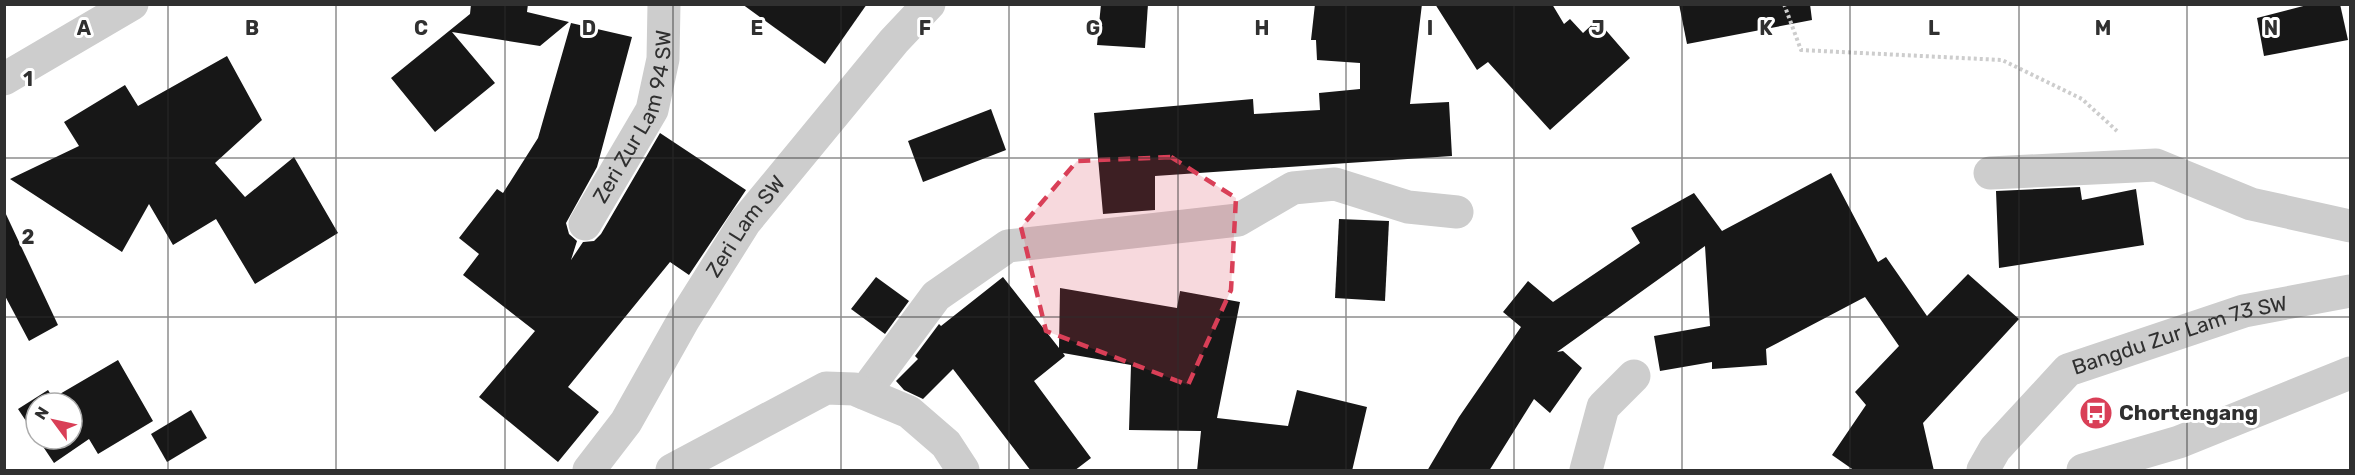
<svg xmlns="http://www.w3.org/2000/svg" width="2355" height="475" font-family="Rubik,sans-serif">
<rect width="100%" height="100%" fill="#fff"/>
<!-- building -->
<g fill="#171717">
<polygon points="471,4 528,4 527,12 569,22 540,46 452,32 495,83 435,132 391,78 470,14"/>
<polygon points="742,4 867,4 825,64"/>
<polygon points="1101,4 1148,4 1145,48 1097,45"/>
<polygon points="1315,4 1422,4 1410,104 1449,102 1452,156 1155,176 1155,210 1103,214 1094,113 1253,99 1254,114 1320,110 1319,93 1360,89 1360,63 1317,60 1316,40 1311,40"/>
<polygon points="1435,4 1552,4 1564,24 1570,19 1583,33 1597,20 1630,58 1550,130 1488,62 1477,70"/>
<polygon points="1679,4 1810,4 1812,20 1687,44"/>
<polygon points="2311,4 2340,4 2348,40 2264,56 2257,18"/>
<polygon points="571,23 632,37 597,167 566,223 569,234 577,241 571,260 583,242 594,241 601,234 660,133 746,190 689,275 670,262 568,387 599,412 558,462 479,397 535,331 463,275 479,254 459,238 497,189 503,193 538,138"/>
<polygon points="227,56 262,120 215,163 245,197 294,157 338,233 255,284 216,219 173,245 149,204 122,252 10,179 79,146 64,122 125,85 138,106"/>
<polygon points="991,109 1006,150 923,182 908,141"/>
<polygon points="1831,173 1878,262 1886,257 1927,316 1968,274 2019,319 1923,423 1934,471 1855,471 1832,455 1866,405 1855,392 1899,346 1865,297 1766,349 1767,365 1712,369 1712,362 1660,371 1654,336 1710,326 1705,246 1557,352 1563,351 1582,368 1550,413 1534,399 1489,471 1427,471 1459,417 1521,327 1503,312 1528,281 1553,302 1640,243 1631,228 1694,193 1722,231"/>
<polygon points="2080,187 2082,200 2136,189 2144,245 1999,268 1996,191"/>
<polygon points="4,210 58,325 29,341 4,294"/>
<polygon points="1339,219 1389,221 1385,301 1335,298"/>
<polygon points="876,277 909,301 885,334 851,309"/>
<polygon points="1003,277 1059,348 1060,288 1177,308 1180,291 1240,302 1217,418 1288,426 1297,390 1367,407 1352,471 1197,471 1201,431 1129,430 1131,365 1063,353 1065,356 1034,381 1091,458 1074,471 1031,471 953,369 923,399 904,390 896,381 918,359 915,356 939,324 941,326"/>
<polygon points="118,360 153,421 98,454 89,439 54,463 38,439 72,439 72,403 36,403 36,436 18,409 48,390 53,398"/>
<polygon points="191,410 207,438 167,462 151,434"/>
</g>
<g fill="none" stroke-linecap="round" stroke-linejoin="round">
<!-- path -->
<polyline stroke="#cdcdcd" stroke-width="4" stroke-dasharray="3 3" stroke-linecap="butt" points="1784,4 1801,50 2002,60 2082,99 2117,131"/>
<!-- minor -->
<g stroke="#cdcdcd" stroke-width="33">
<polyline points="4,79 132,4"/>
<polyline points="1990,173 2156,165 2251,204 2350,226"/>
<path id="s1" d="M585 224 652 110 663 59 664 4"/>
<polyline points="864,393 936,296 1008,246 1238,220 1293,188 1335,184 1408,207 1457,212"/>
<polyline points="672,470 826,388 854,389 909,412 946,444 963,470"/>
<polyline points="1586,470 1603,407 1634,376"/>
<path id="s2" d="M1983 470 1995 449 2068 370 2244 311 2350 291"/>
<polyline points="2083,470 2179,442 2350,373"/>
</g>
<!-- tertiary -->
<path stroke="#cdcdcd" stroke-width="33" id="s3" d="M589 470 626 422 684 319 745 222 894 41 929 4"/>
</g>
<!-- marked area -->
<path fill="#d93f57" fill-opacity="0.2" stroke="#d93f57" stroke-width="4.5" stroke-dasharray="12 8" stroke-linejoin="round" d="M1171 157 1236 198 1231 290 1188 385 1046 331 1021 227 1077 161Z"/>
<!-- grid -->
<path fill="none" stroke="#303030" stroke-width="1.5" stroke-opacity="0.55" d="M168 4V470M336 4V470M505 4V470M673 4V470M841 4V470M1009 4V470M1178 4V470M1346 4V470M1514 4V470M1682 4V470M1850 4V470M2019 4V470M2187 4V470M4 158H2350M4 317H2350"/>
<!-- icons -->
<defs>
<symbol id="bus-disc" viewBox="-11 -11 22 22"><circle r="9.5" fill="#d93f57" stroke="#fff"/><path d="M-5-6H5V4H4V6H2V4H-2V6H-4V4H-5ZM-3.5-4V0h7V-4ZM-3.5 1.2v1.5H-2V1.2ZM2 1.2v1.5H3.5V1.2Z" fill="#fff"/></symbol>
</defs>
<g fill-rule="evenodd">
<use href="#bus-disc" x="2077" y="394" width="38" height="38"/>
</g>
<g text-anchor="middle" stroke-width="6" stroke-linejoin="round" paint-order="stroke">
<!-- street labels -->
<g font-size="21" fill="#303030" stroke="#fff">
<text dy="7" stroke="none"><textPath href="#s1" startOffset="120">Zeri Zur Lam 94 SW</textPath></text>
<text dy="7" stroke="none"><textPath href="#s3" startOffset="290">Zeri Lam SW</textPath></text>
<text dy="7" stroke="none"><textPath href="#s2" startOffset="249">Bangdu Zur Lam 73 SW</textPath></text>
</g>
<!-- poi labels -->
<g font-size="21" font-weight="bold" fill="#303030" stroke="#fff" text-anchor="start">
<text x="2119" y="420">Chortengang</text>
</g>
</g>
<g font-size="20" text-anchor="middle" font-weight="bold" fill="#303030" stroke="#fff" stroke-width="6" stroke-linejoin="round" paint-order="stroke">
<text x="84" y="35">A</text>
<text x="252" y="35">B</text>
<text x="421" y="35">C</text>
<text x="589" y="35">D</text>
<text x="757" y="35">E</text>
<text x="925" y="35">F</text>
<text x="1093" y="35">G</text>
<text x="1262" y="35">H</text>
<text x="1430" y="35">I</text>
<text x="1598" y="35">J</text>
<text x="1766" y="35">K</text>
<text x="1934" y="35">L</text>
<text x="2103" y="35">M</text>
<text x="2271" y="35">N</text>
<text x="28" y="86">1</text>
<text x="28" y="244">2</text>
</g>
<!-- border -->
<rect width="2355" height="475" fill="none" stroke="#303030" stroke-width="12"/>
<!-- north arrow -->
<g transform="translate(54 421) rotate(303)"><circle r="28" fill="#ffffff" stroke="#acacac" stroke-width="1.5"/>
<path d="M0-4.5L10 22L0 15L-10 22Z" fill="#d93f57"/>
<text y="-9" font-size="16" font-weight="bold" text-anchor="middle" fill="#303030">N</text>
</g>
</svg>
